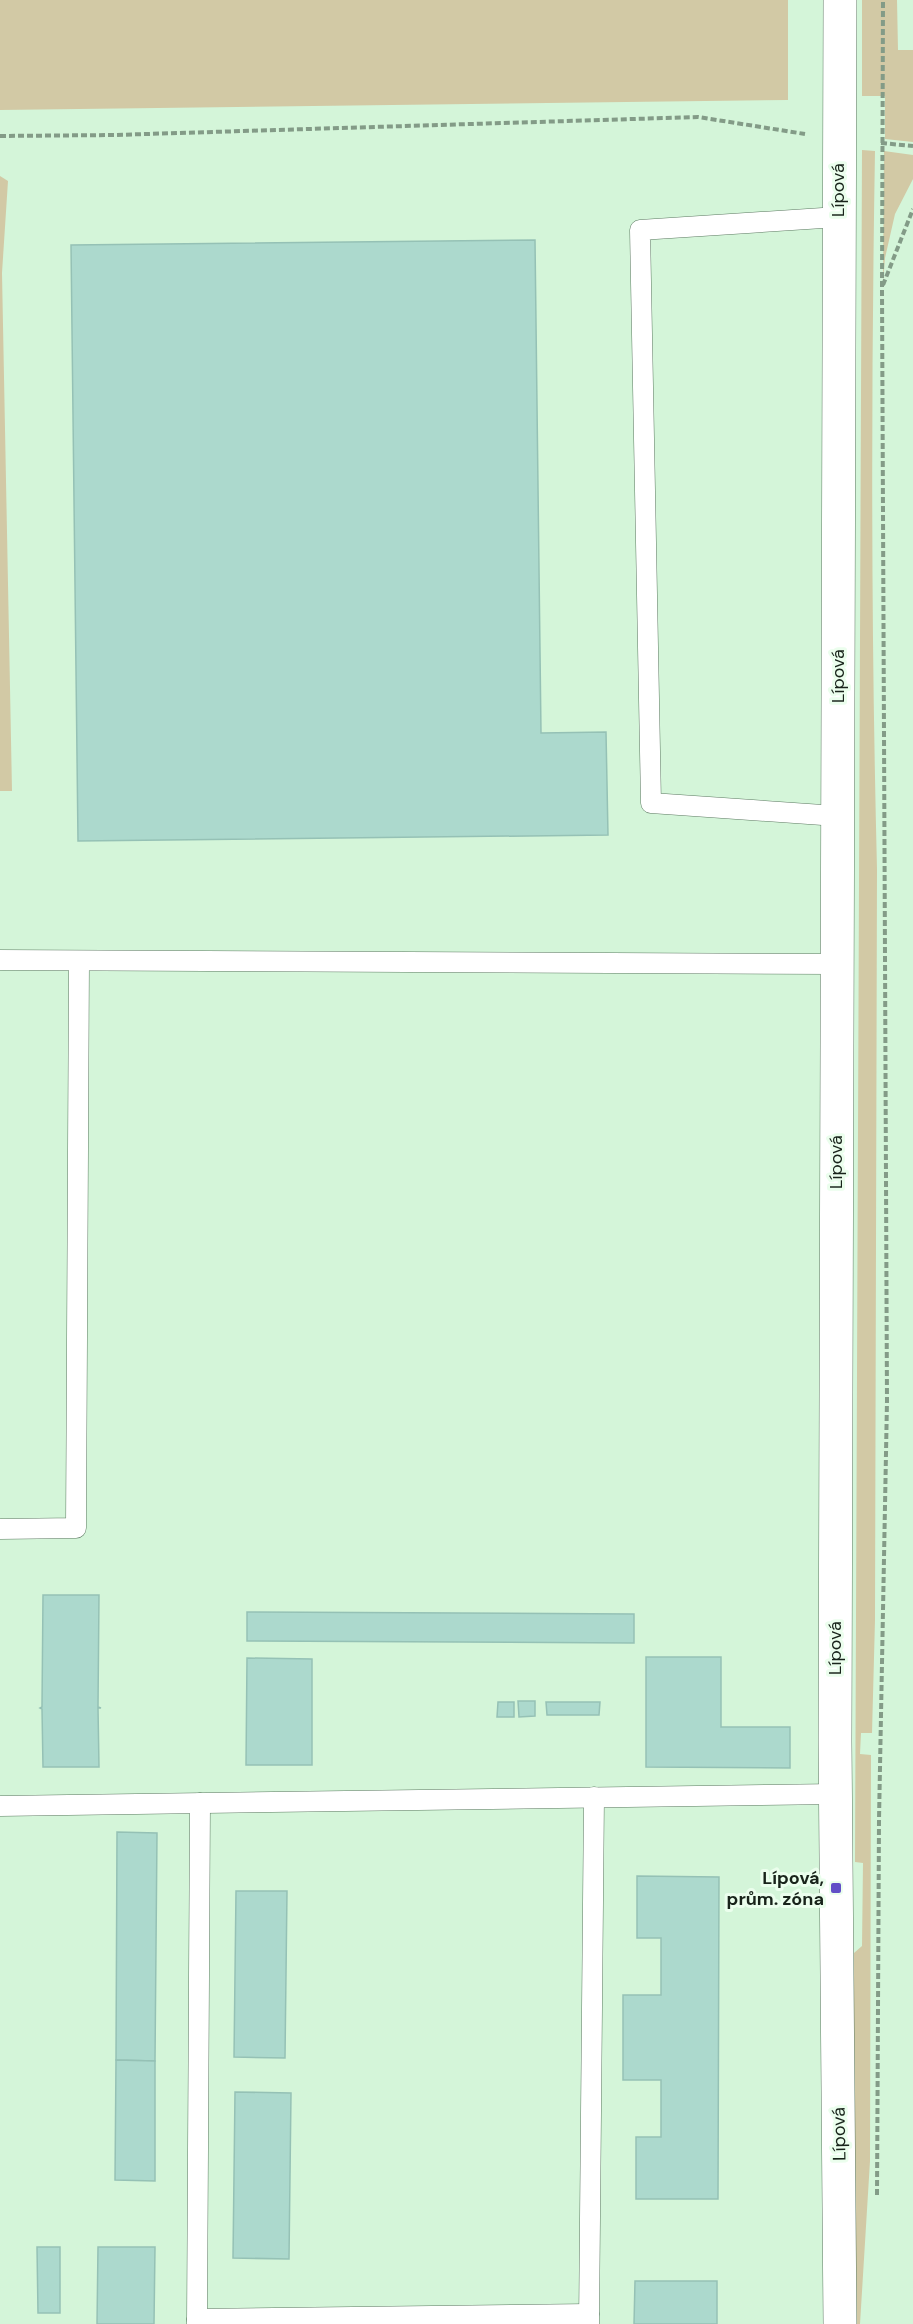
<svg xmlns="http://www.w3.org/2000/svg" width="913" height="2324" font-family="'DM Sans',sans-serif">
<rect width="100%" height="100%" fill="#d4f5d9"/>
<!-- green -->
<g fill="#d2c9a5">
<polygon points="0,0 788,0 788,100 0,110"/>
<polygon points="862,0 897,0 898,50 913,50 913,142 885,139 885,96 862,96"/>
<path d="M862 150 875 151C871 390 871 630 877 869L875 1620 872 1733H861L860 1754 871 1755 870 2161 860 2324H853L854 1953 862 1946 863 1863 855 1862Z"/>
<polygon points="884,151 913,155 913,179 895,214 885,258 883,282"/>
<polygon points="0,176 8,181 2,273 12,791 0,791"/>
</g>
<!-- building -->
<g fill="#acd9cd" stroke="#95c1b5" stroke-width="1.5">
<polygon points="535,240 541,733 606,732 608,835 78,841 71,245"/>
<polygon points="43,1595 99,1595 98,1707 101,1708 98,1708 99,1767 43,1767 42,1709 40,1708 42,1707"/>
<polygon points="247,1612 634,1614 634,1643 247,1641"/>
<polygon points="646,1657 721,1657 721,1727 790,1727 790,1768 646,1767"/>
<polygon points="247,1658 312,1659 312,1765 246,1765"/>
<polygon points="518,1701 535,1701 535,1716 519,1717"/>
<polygon points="498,1702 514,1702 514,1717 497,1717"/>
<polygon points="546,1702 600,1702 599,1715 547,1715"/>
<polygon points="117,1832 157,1833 155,2061 116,2060"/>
<polygon points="637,1876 719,1877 718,2199 636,2199 636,2137 661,2137 661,2080 623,2080 623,1995 661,1995 661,1938 637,1938"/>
<polygon points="236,1891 287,1891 285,2058 234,2057"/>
<polygon points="116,2060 155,2061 155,2181 115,2180"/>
<polygon points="235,2092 291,2093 289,2259 233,2258"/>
<polygon points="37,2247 60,2247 60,2313 38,2313"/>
<polygon points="98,2247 155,2247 154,2324 97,2324"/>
<polygon points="635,2281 717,2281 717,2324 634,2324"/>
</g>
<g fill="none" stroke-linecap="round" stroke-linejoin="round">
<defs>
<g id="service">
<polyline points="837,816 651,803 640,230 838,217"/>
<polyline points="0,960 837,964"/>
<polyline points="0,1529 76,1528 79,961"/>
<polyline points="0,1806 836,1794"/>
<polyline points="197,2319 589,2314"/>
<polyline points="197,2324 200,1803"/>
<polyline points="589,2324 594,1797"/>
</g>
<polyline id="minor" points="840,0 835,1741 840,2324"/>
</defs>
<!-- service casing -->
<use href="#service" stroke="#5d7a62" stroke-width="21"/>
<!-- minor casing -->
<use href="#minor" stroke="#5d7a62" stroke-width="34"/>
<!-- path -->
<g stroke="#839b87" stroke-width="4" stroke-dasharray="6 3" stroke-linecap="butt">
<polyline points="0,136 114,135 698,117 805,134"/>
<polyline points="881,143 913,146"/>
<polyline points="883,285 913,209"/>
<polyline points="877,2195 879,1820 887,1401 882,289 883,0"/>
</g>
<!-- service -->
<use href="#service" stroke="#fff" stroke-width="20"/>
<!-- minor -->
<use href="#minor" stroke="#fff" stroke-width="33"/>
</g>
<!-- markers -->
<rect fill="#624fc7" stroke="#ebfeed" stroke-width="2" x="830" y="1882" width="12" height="12" rx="3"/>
<g text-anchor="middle" stroke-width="6" stroke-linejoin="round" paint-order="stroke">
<!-- street labels -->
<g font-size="18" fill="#18231a" stroke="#ebfeed">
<text transform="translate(838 190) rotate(-90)" y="6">Lípová</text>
<text transform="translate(838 676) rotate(-90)" y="6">Lípová</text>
<text transform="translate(836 1162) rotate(-90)" y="6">Lípová</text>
<text transform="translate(835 1648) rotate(-90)" y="6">Lípová</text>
<text transform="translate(839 2134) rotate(-91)" y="6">Lípová</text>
</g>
<!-- poi labels -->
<g font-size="18" font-weight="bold" fill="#18231a" stroke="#ebfeed" text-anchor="end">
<text x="824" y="1884">Lípová,<tspan x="824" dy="21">prům. zóna</tspan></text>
</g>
</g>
</svg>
